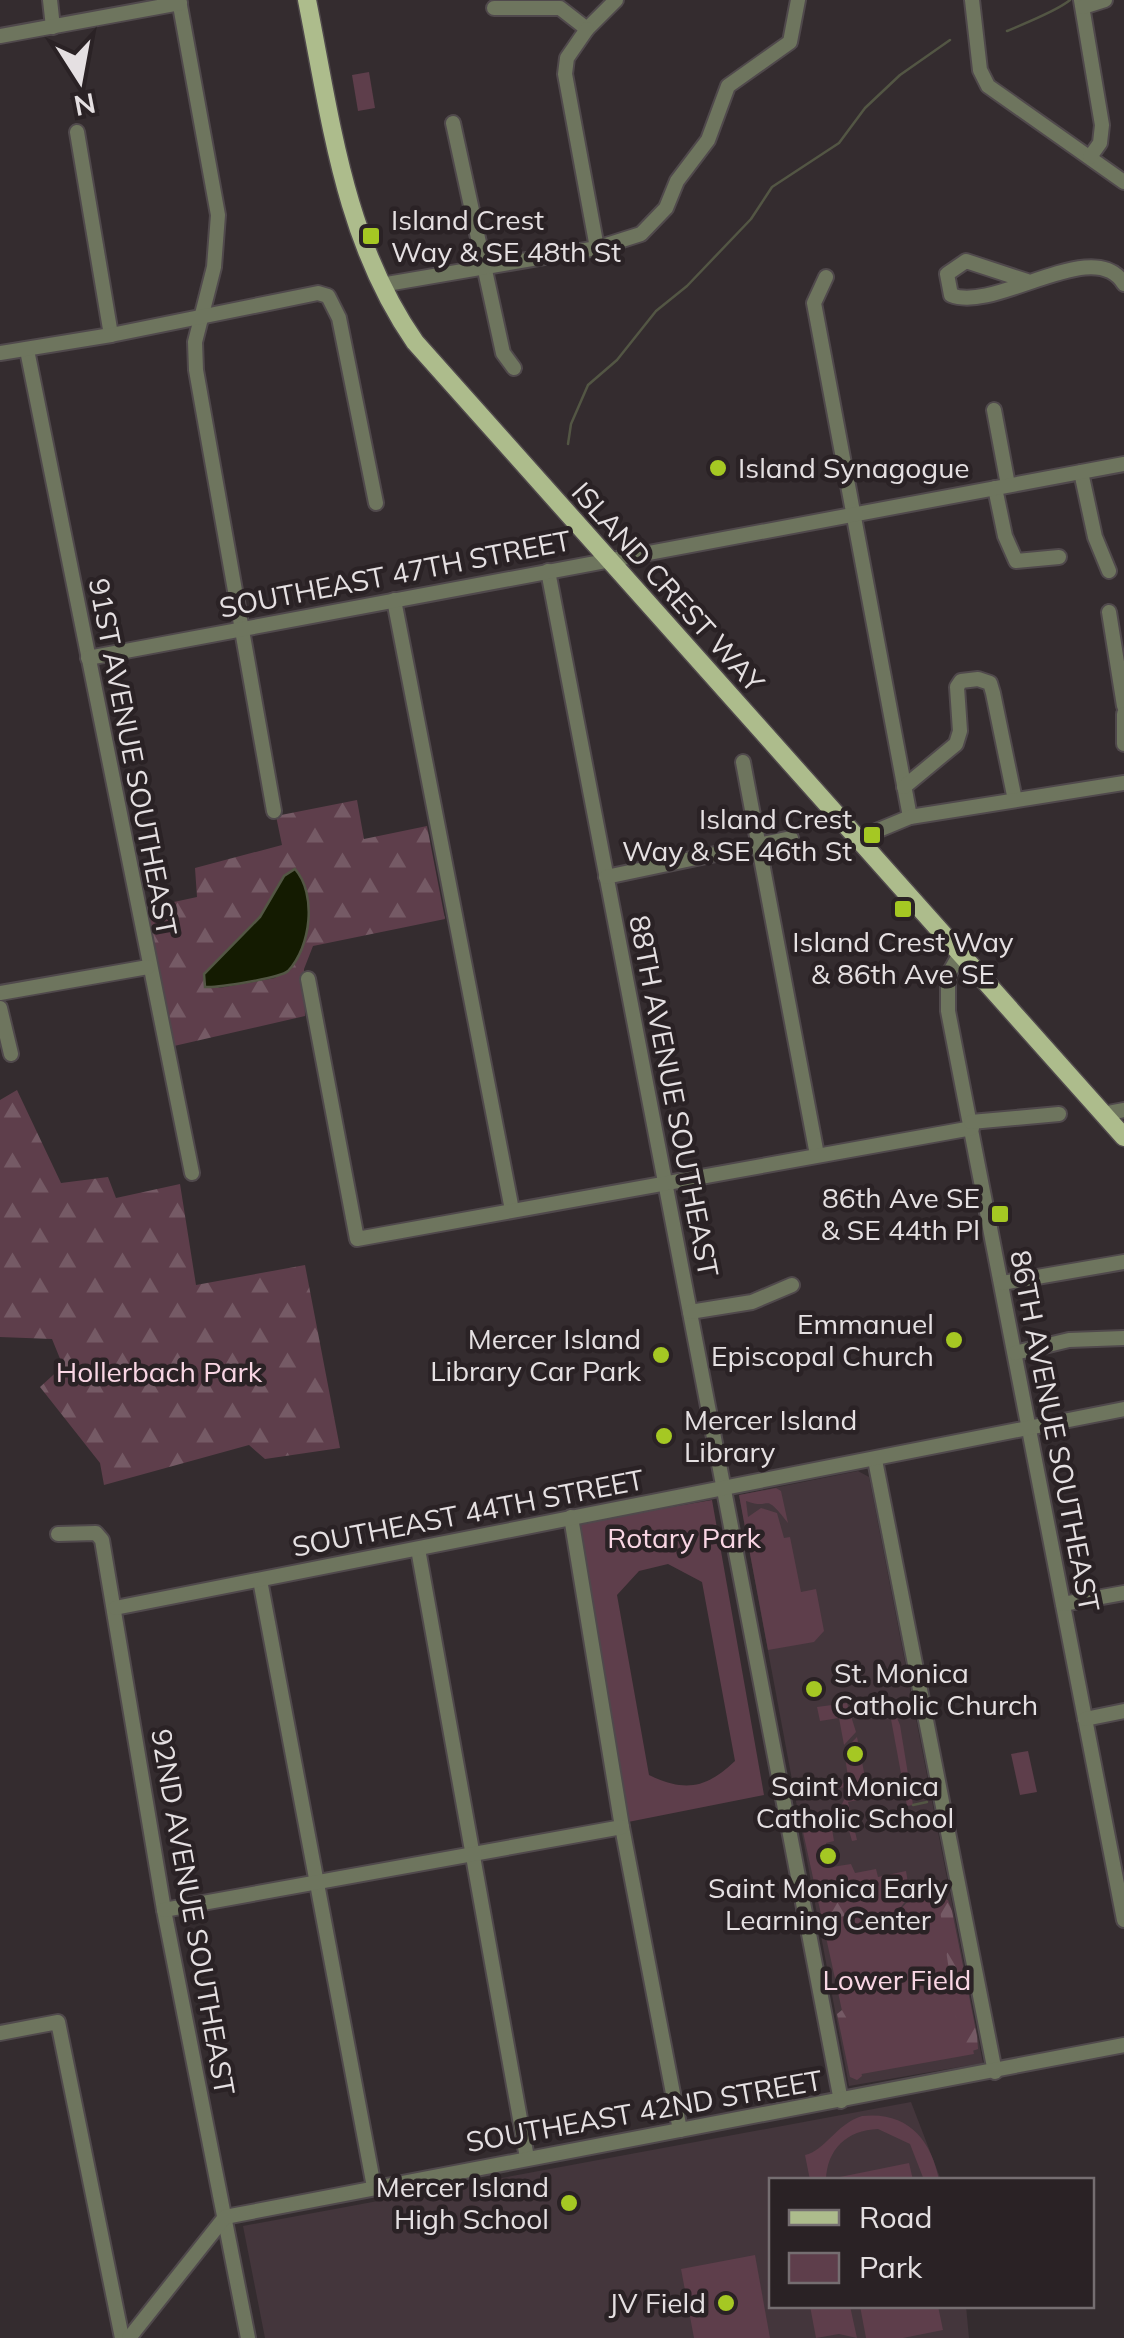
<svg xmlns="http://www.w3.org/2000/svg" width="1124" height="2338" font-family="Mulish,sans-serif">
<defs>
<pattern id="forest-firs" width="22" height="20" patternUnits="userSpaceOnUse" patternTransform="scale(2.5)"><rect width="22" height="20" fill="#5e3e4b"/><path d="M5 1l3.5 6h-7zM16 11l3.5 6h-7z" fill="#755a65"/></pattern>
</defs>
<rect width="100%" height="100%" fill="#342c2f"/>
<!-- built -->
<g fill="#44363c">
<polygon points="858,1471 869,1477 983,2063 849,2086 739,1495"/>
<polygon points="911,2102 941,2180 772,2180 772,2306 966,2306 969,2338 265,2338 243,2226"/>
</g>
<!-- green -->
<g fill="#5e3e4b" fill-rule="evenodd">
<polygon points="369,72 375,108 358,111 352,75"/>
<path d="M776 1488 781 1491 788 1523C762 1490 773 1511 746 1501L748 1517 761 1508 777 1513 784 1538 790 1537 801 1592 816 1589 824 1631 814 1642 768 1650 739 1495Z"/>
<path d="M712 1500 764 1795 628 1822 578 1523ZM668 1564 702 1582 735 1761C706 1789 684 1792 649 1775L617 1595 639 1571Z"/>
<polygon points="886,1692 900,1725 913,1805 907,1806"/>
<polygon points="847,1703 856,1732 844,1745 839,1718 820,1721 817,1707"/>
<polygon points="857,1737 869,1797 866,1798 848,1787 839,1788 848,1777 844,1750"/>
<polygon points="1028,1751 1037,1792 1020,1795 1011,1754"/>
<polygon points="849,1790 862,1799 848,1802 857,1840 852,1841 846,1820 831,1823 834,1841 826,1843 832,1867 851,1864 855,1873 876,1869 878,1877 906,1871 910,1895 895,1915 913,1896 933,1892 938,1897 974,2054 856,2075 800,1818 840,1808"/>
<path d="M862 2116C907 2111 931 2139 939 2180H924L910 2144 878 2129C847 2130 827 2149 826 2180H810L805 2155C825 2151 836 2124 862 2116Z"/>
<polygon points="909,2163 913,2180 835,2180 835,2178"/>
<polygon points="755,2255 770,2338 694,2338 681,2269"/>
<polygon points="810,2306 850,2306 857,2338 839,2334 816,2338"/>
<polygon points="860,2306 938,2306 943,2330 903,2338 866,2338"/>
</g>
<!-- forest -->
<g fill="url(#forest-firs)" fill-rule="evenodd">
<path d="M357 800 364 839 427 826 445 919 313 946 304 969 305 1016 174 1046 146 908 197 897 195 868 282 845 276 816ZM309 908 299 952 275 978 219 988 204 974 260 917Z"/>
<polygon points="17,1090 61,1183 108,1177 116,1198 180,1184 196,1285 305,1265 340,1448 265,1459 249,1445 104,1485 100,1463 40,1387 63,1366 52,1339 0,1337 0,1100"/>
<polygon points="846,1873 882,1888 882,1905 874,1910 850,1904 844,1916 837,1918 830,1912 826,1898 837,1895 833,1875"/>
<polygon points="938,1897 948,1900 952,1911 977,2036 978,2049 966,2053 958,2030"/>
<polygon points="842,2010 847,2012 862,2076 857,2080 850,2077 837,2014"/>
</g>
<!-- water -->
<path fill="#141b01" stroke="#535644" stroke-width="2.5" d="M295 869C317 894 311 947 288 971 280 978 217 988 205 987L204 974 260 917 284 876Z"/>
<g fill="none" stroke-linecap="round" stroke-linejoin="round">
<!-- stream -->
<g stroke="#535644" stroke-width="2.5">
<path d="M1007 31C1023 24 1057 11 1070 0"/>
<polyline points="568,444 571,424 588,385 617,360 656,311 687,286 751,219 772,187 839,143 865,108 900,75 950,40"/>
<polyline points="913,1805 927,1802"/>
</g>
<defs>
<g id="minor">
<polyline points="50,0 53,27"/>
<polyline points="179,0 218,215 214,267 195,342 196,370 274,811"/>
<polyline points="972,0 980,70 988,86 1124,182"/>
<polyline points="1081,0 1102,125 1100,143 1090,157"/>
<polyline points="1083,7 1105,0"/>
<polyline points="494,8 560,8 587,29 616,0"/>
<polyline points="587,29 567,58 565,74 597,248"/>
<polyline points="0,36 180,3"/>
<polyline points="453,123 503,353 514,368"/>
<polyline points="77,132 111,335"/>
<polyline points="826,277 814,303 910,817"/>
<path d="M1027 281 966 261 947 274 951 295C996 313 1095 234 1124 284"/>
<polyline points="381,285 597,248 641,234 666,208 677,181 708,140 728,86 790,42 798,0"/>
<polyline points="27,350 192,1173"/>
<polyline points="0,353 111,335 318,293 328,296 339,318 376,503"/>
<polyline points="994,410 1008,485"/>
<polyline points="1081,472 1095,537 1109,571"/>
<polyline points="995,488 1005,536 1016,561 1059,557"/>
<polyline points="548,571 841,2101"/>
<polyline points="394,600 512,1210"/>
<polyline points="1109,612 1124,706"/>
<polyline points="88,658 1124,464"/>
<polyline points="1124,714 1124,744"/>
<polyline points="743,762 817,1155"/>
<polyline points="904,787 956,744 960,731 957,687 961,681 978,679 990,683 993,693 1015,800"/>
<polyline points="857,839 910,817 1124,783"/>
<polyline points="606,877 791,838"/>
<polyline points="960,954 948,975 948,1011 1124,1920"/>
<polyline points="308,979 357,1239 972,1128"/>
<polyline points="0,993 148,967"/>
<polyline points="0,1008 11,1054"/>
<polyline points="1103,1114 1124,1110"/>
<polyline points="971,1122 1059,1114"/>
<polyline points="1002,1283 1124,1262"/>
<polyline points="690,1312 752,1302 792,1285"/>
<polyline points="1015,1353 1069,1340 1124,1338"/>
<polyline points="875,1460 995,2072"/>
<polyline points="571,1517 622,1827 680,2130"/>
<polyline points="58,1534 96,1533 102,1540 164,1910 248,2338"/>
<polyline points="418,1549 527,2158"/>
<polyline points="260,1580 374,2187"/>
<polyline points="1063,1604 1124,1593"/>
<polyline points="115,1608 1124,1409"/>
<polyline points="1085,1719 1124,1711"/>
<polyline points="164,1910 622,1827"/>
<polyline points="0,2033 58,2022 122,2338"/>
<polyline points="129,2338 225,2217 1124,2045"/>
</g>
<path id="major" d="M307 0C331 120 344 240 415 342L1124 1137"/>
</defs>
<!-- minor casing -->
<use href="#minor" stroke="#50494c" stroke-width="18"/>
<!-- major casing -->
<use href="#major" stroke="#50494c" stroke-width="21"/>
<!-- minor -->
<use href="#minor" stroke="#6e755e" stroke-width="14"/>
<!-- major -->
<use href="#major" stroke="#adbc8c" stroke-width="18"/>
</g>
<!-- markers -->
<g fill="#a5c823" stroke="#2a2225" stroke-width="4">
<rect x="361" y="226" width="20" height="20" rx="5"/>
<circle cx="718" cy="468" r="10"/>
<rect x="862" y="825" width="20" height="20" rx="5"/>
<rect x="893" y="899" width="20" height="20" rx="5"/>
<rect x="990" y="1204" width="20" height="20" rx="5"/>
<circle cx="954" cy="1340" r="10"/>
<circle cx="661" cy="1355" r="10"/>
<circle cx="664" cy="1436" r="10"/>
<circle cx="814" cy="1689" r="10"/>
<circle cx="855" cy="1754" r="10"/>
<circle cx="828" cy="1856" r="10"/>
<circle cx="569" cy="2203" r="10"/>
<circle cx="726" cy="2303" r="10"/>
</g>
<g text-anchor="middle" stroke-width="9" stroke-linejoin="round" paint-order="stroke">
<!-- poi labels -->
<g font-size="28" fill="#e5e0e2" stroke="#2a2225" text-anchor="end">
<text x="391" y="230" text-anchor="start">Island Crest<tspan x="391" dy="32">Way &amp; SE 48th St</tspan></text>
<text x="738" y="478" text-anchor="start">Island Synagogue</text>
<text x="852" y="829">Island Crest<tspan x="852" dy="32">Way &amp; SE 46th St</tspan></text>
<text x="903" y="952" text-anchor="middle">Island Crest Way<tspan x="903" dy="32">&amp; 86th Ave SE</tspan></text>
<text x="980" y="1208">86th Ave SE<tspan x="980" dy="32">&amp; SE 44th Pl</tspan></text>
<text x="934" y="1334">Emmanuel<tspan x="934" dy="32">Episcopal Church</tspan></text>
<text x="641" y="1349">Mercer Island<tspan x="641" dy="32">Library Car Park</tspan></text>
<text x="684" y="1430" text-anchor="start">Mercer Island<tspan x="684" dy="32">Library</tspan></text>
<text x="834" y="1683" text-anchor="start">St. Monica<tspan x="834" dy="32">Catholic Church</tspan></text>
<text x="855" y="1796" text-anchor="middle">Saint Monica<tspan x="855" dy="32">Catholic School</tspan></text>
<text x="828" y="1898" text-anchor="middle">Saint Monica Early<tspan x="828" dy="32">Learning Center</tspan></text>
<text x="549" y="2197">Mercer Island<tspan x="549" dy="32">High School</tspan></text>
<text x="706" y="2313">JV Field</text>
</g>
<!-- street labels -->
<g font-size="28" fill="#e5e0e2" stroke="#2a2225">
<text transform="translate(395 574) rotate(-11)" y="10">SOUTHEAST 47TH STREET</text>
<text transform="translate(668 587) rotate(48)" y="10">ISLAND CREST WAY</text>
<text transform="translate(133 757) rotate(79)" y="10">91ST AVENUE SOUTHEAST</text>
<text transform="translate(674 1096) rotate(79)" y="10">88TH AVENUE SOUTHEAST</text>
<text transform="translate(1055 1431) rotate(79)" y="10">86TH AVENUE SOUTHEAST</text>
<text transform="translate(468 1513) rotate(-11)" y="10">SOUTHEAST 44TH STREET</text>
<text transform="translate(193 1912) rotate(80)" y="10">92ND AVENUE SOUTHEAST</text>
<text transform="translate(644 2111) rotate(-10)" y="10">SOUTHEAST 42ND STREET</text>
</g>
<!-- park labels -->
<g font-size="28" fill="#f9d6e4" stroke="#2a2225">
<text x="159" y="1382">Hollerbach Park</text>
<text x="684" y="1548">Rotary Park</text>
<text x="897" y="1990">Lower Field</text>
</g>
</g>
<!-- legend -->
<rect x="769" y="2178" width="325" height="130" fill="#2a2225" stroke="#756e71" stroke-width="2.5"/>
<rect x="789" y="2210" width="50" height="15" fill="#adbc8c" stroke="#756e71" stroke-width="2.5"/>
<text x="859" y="2228" font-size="30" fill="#e5e0e2">Road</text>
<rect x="789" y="2253" width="50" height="30" fill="#5e3e4b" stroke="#756e71" stroke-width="2.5"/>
<text x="859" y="2278" font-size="30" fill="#e5e0e2">Park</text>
<!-- north arrow -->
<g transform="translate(80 80) rotate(169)" stroke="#2a2225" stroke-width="8" paint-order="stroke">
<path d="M0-8L18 38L0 25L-18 38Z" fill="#e5e0e2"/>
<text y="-15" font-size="28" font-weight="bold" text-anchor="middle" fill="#e5e0e2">N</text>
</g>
</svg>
